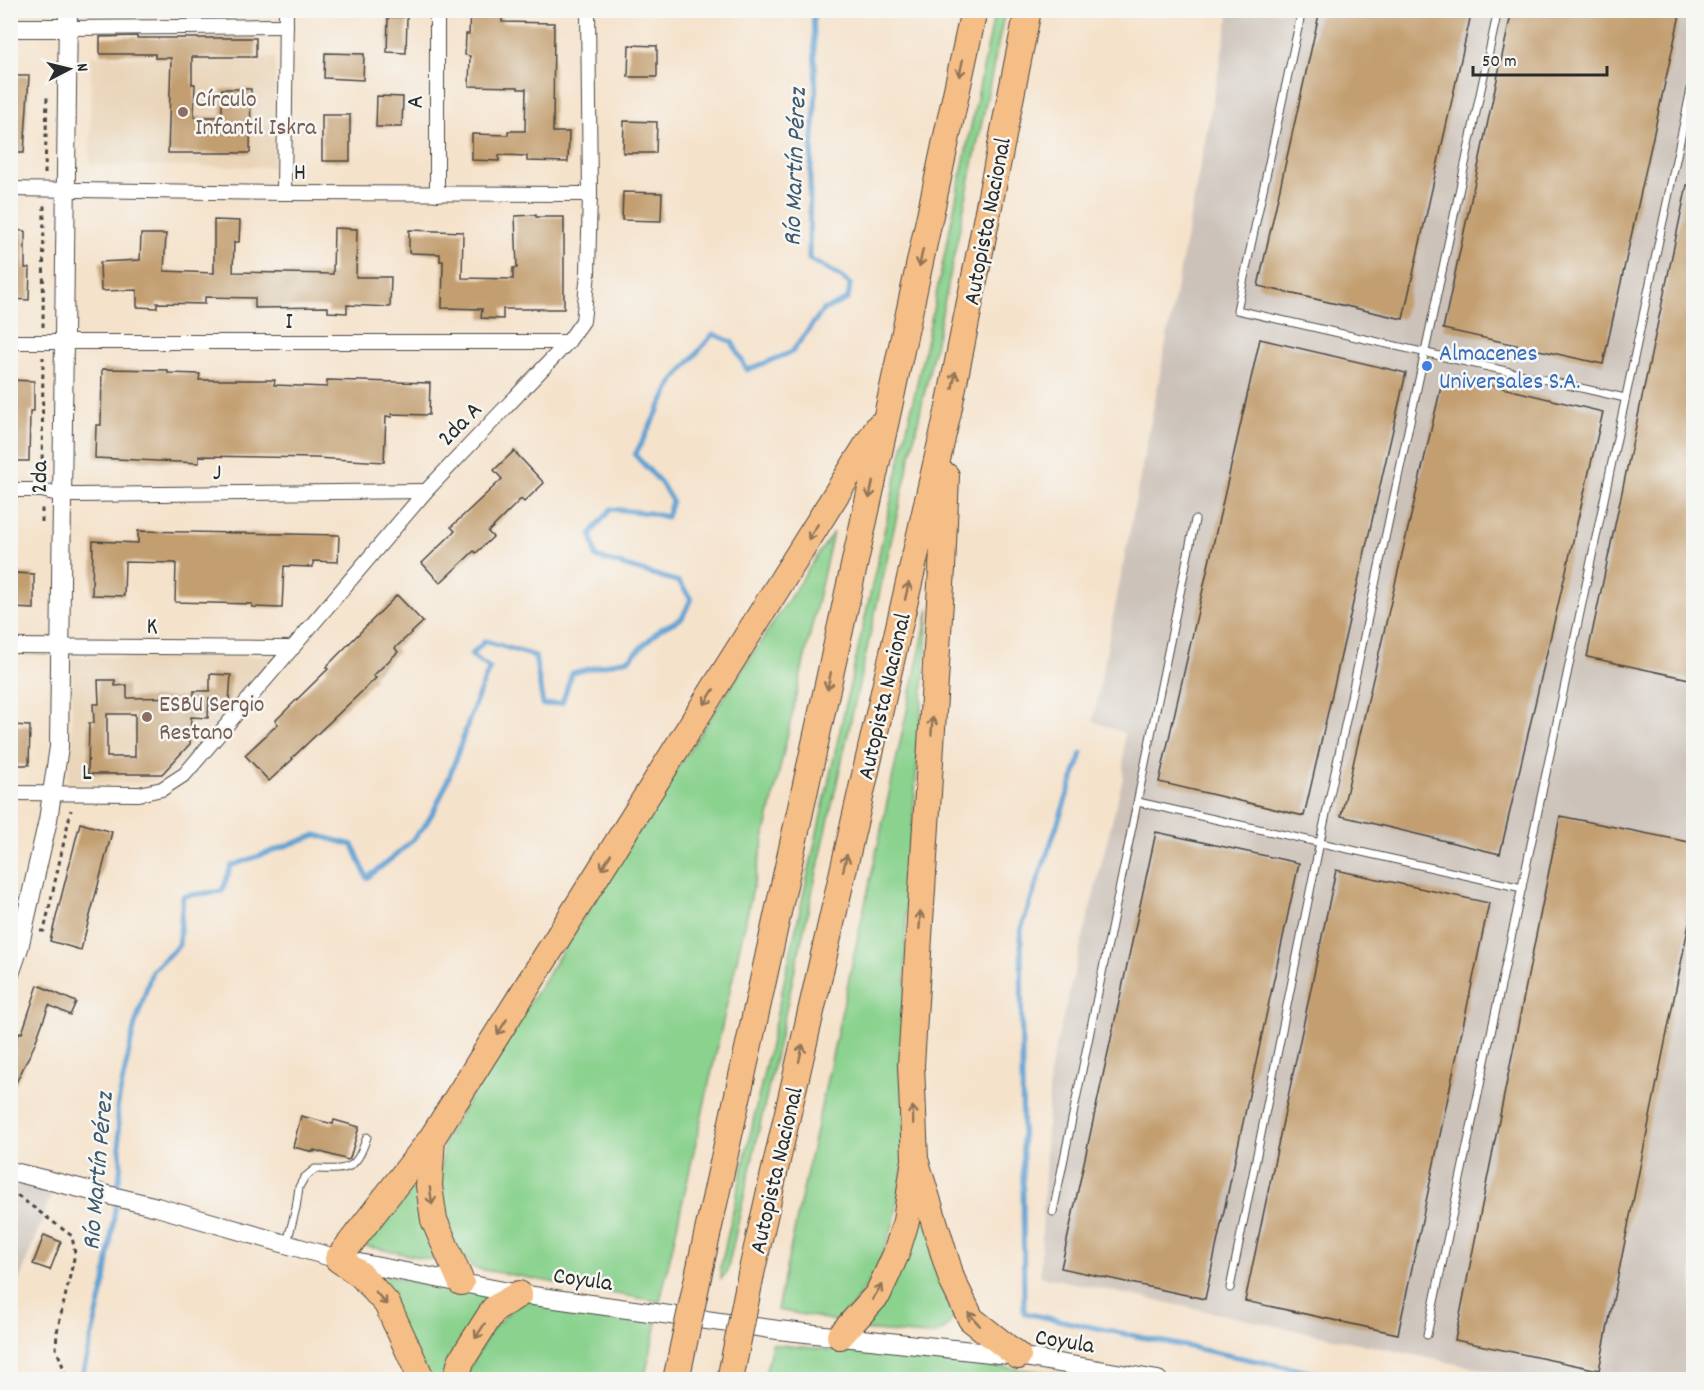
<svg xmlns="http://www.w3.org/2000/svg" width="1704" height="1390" font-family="Dekko,sans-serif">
<rect width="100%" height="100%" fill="#f6f6f2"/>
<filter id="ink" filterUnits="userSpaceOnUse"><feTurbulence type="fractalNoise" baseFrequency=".0167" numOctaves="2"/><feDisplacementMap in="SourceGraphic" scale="12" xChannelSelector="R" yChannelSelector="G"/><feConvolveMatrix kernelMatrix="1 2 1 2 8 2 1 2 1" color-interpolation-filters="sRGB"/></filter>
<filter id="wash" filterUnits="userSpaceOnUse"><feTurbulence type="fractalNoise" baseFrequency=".008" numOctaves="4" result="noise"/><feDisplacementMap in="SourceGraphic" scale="24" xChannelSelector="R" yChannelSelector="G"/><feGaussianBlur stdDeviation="1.35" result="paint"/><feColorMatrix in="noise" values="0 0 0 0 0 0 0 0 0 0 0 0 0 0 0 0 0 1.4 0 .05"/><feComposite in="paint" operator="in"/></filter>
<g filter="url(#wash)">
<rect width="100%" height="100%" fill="#f5e2cb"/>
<!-- built -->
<g fill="#e9d4b8">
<polygon points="91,56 275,58 274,167 90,165"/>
<polygon points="259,656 276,657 182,764 163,778 145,783 67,784 72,744 72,657"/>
</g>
<!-- industrial -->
<g fill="#ccc2b9">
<polygon points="1230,11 1693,11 1693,1379 1528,1379 1040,1276 1050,1070 1123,777 1124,733 1093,721"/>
<polygon points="11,1171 56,1181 11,1303"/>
</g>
<!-- green -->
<g fill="#8ad28e" stroke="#5a7e5c" stroke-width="1.5">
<polygon points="995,11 1005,11 937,337 727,1272 721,1279 720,1270 928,334"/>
<polygon points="833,532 660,1302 474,1268 455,1248 438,1192 445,1138 667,784"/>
<polygon points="929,609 906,910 904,1159 895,1219 879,1266 853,1306 836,1321 777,1310"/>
<polygon points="423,1158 443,1262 360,1245"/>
<path d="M921 1201 956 1312C949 1326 945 1333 929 1335L861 1330Z"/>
<polygon points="368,1272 499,1297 448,1379 428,1379"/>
<path d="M526 1300 657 1323 644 1379 464 1380C483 1342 490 1324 526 1300Z"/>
<polygon points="772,1344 1095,1377 1095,1380 764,1380"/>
</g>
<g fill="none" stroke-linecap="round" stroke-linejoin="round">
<!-- stream -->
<g stroke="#5ea0d2" stroke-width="5">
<polyline points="1082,753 1021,929 1024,1313 1349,1380"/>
<path d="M81 1380 105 1282 121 1164 117 1108 134 1028 152 971 179 945 183 896 222 891 231 866 316 835 353 845 367 878C390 860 417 841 432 814 457 768 467 715 490 668L471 655 485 641 535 656 543 705 562 703 572 673 629 659 659 630 682 618 691 599 679 582 596 557 591 533 611 509 649 513 667 517 672 501 661 483 635 455 674 380 713 334 732 342 747 370 792 352 823 310 848 299 850 284 838 275 809 259 810 182 816 92 813 10"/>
</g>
</g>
<g id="blocks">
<!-- building -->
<g fill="#c29e6f" fill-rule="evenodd">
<polygon points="470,10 502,10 502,22 554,23 553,132 569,132 568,162 527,161 527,156 499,155 499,161 472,160 472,134 508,135 508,131 525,131 526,89 518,89 518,87 469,86 470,56 465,55 466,34 469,34"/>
<polygon points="1320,10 1472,10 1403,319 1258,286"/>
<polygon points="1512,10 1681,10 1603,364 1443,329"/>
<polygon points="388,17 407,17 406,53 387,52"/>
<polygon points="137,36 137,38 256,38 256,57 192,57 192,84 195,84 194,117 222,117 222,89 251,89 250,153 168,153 171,58 155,58 155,54 100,54 100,37"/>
<polygon points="629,45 657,46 657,77 628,77"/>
<polygon points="325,53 364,54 363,80 324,78"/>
<polygon points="10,76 29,76 24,153 10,153"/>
<polygon points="377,96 403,97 402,127 376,127"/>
<rect x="322" y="115" width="28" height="46"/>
<polygon points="624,121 657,122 656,153 623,153"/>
<polygon points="1687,185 1694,185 1694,680 1587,657"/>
<polygon points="623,192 662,193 661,221 622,220"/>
<polygon points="536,215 536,217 564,217 564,309 503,309 503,319 481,318 482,309 442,308 443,261 440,261 440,254 409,253 409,230 463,232 462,278 513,279 513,268 517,268 515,216"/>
<polygon points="214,220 240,221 239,242 234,242 233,272 333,274 334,228 357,229 356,277 391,277 390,307 347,305 347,313 328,312 328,307 255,308 255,298 205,297 205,304 157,303 157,308 137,307 137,290 101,291 100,262 140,260 141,234 166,234 164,271 214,273"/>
<polygon points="10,230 25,231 25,268 30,268 29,300 10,299"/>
<polygon points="1260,339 1406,373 1304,816 1159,782"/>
<polygon points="102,369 168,370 168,373 200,374 199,380 275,380 274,385 327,387 327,380 430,383 429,415 392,414 392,417 386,416 384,462 316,458 199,456 199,463 95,458 96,425 101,425"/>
<polygon points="1444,374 1603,412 1500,854 1341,816"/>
<polygon points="10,380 34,381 34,411 30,411 29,461 10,461"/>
<polygon points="514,451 544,483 524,502 521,499 488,532 493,537 476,553 474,551 440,583 422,563 455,531 451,527 502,479 494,470"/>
<polygon points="138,531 339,535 338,562 313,561 313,567 284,566 282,608 252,607 252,604 175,602 176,563 125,562 124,596 92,595 93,541 138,543"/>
<polygon points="14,573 34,574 34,609 13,608"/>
<polygon points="397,595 423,622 395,648 398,652 373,676 376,678 292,758 293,759 269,781 245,755 278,724 275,721 328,669 326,667"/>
<path d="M210 674 231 675 229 702 209 701V697L208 718 191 717 190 744 162 774H88L89 723H94L93 704H99L98 680H115V686L127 685V698L194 697V691H210ZM107 714H135V757H107Z"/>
<polygon points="10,725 30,726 29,765 10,765"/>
<polygon points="1560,816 1694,843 1694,899 1599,1370 1455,1340"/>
<polygon points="80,823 112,832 81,950 50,941"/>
<polygon points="1156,832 1299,863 1205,1299 1061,1268"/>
<polygon points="1336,870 1489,903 1398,1334 1245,1301"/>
<polygon points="38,985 76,1002 70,1015 49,1005 34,1046 10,1095 10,1052 20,1032 22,1033"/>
<polygon points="301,1116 333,1124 334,1120 359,1127 350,1158 348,1160 314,1150 314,1152 293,1147"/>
<polygon points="44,1235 61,1242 50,1270 33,1264"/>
</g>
</g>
</g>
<g filter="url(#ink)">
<use href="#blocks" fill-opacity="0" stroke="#494643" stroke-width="1.5"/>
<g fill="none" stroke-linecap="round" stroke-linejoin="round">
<defs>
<g id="service">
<polyline points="1302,10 1237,310 1625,398"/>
<polyline points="1138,802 1522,888"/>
<polyline points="1053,1212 1195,520"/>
<path d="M287 1243 296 1208 299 1187 304 1178 315 1169C350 1170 355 1171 367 1137"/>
<polyline points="1230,1288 1320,842 1498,10"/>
<polyline points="1427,1335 1694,75"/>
</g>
<g id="minor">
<polyline points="68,28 286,26"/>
<polyline points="10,189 284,193 590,194"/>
<polyline points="284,193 286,10"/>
<polyline points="437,194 437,10"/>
<polyline points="10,342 568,342"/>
<polyline points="10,490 42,490 62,495 78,495 426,491"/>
<polyline points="10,646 293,648"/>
<polyline points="10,793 139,794 162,789 185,774 426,491 568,342 583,321 588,273 590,194 588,10"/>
</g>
<g id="tertiary">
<polyline points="10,28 68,28"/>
<polyline points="10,974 19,948 48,820 59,747 68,10"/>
<polyline points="10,1171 157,1207 338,1259 519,1294 778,1330 1018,1356 1158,1380"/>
</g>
<g id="motorway">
<polyline points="946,476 942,569 911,1065 915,1159 952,1280 971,1319 1018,1356"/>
<polyline points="432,1138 429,1186 434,1220 461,1282"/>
<polyline points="701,1263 888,411 974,10"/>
<polyline points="751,1274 948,412 1028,10"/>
<polyline points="840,1336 878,1294 896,1254 906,1221 914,1165"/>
<polyline points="422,1380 387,1304 361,1275 338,1259 432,1138 879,426"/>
<polyline points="456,1380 461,1361 494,1309 519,1294"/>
</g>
</defs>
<!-- service casing -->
<use href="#service" stroke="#494643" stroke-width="9"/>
<!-- minor casing -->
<use href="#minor" stroke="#494643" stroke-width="16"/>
<!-- tertiary casing -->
<use href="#tertiary" stroke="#494643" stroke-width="20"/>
<!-- motorway casing -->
<use href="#motorway" stroke="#494643" stroke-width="28"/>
<!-- path -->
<g stroke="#494643" stroke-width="3" stroke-dasharray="4.5 4.5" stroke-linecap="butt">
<polyline points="45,174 47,96"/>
<polyline points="43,327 44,204"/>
<polyline points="42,477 43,357"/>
<polyline points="42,522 42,504"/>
<polyline points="40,931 44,931 71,810"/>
<polyline points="10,1190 72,1236 75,1254 57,1332 56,1348 65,1372"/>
</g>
<!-- service -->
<use href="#service" stroke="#fff" stroke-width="7"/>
<!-- minor -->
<use href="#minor" stroke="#fff" stroke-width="14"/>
<!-- tertiary -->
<use href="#tertiary" stroke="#fff" stroke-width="18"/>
<!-- motorway -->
<use href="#motorway" stroke="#f5be86" stroke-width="26"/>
<defs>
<g id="motorway-bridge">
<polyline points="676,1380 701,1263"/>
<polyline points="730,1380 751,1274"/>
</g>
</defs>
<!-- motorway-bridge casing -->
<use href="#motorway-bridge" stroke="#494643" stroke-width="28" stroke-linecap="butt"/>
<!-- motorway-bridge -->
<use href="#motorway-bridge" stroke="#f5be86" stroke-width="26"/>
</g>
<!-- one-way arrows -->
<defs><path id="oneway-shaft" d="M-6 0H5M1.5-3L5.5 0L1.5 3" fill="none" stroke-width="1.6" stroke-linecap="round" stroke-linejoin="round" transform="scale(1.5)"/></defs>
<g stroke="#907458">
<use href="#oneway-shaft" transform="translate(961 68) rotate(102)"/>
<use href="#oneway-shaft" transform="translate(921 258) rotate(102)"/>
<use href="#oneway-shaft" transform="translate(954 380) rotate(-79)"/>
<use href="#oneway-shaft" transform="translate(871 490) rotate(102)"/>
<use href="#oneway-shaft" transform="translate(813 532) rotate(122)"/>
<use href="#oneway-shaft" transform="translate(907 591) rotate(-77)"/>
<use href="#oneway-shaft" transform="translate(829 681) rotate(102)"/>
<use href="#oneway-shaft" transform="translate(709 697) rotate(122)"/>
<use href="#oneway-shaft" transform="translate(932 726) rotate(-86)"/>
<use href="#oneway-shaft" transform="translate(606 862) rotate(122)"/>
<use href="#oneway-shaft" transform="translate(845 863) rotate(-77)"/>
<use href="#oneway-shaft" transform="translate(920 920) rotate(-86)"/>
<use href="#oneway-shaft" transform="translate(502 1027) rotate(122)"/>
<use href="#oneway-shaft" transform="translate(801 1053) rotate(-77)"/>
<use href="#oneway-shaft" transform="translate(913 1115) rotate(-92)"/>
<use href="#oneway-shaft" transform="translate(431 1196) rotate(82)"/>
<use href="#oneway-shaft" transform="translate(877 1292) rotate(-58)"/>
<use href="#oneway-shaft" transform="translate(381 1298) rotate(49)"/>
<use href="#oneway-shaft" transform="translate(974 1319) rotate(-131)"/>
<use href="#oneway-shaft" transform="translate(480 1331) rotate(123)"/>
</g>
</g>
<!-- markers -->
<g fill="#8d6e63" stroke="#f6f6f2" stroke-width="2">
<circle cx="183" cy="112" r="6"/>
<circle cx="147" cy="717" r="6"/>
</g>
<circle fill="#3f7fe0" stroke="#f6f6f2" stroke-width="2" cx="1427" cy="366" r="6"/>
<g text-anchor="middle" stroke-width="5" stroke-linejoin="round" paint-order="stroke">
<!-- education labels -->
<g font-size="24" fill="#785e54" stroke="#f6f6f2" text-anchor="start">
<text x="195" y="106">Círculo<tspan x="195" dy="28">Infantil Iskra</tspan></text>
<text x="159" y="711">ESBU Sergio<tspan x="159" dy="28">Restano</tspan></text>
</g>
<!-- street labels -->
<g font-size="24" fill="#2b2b2b" stroke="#f6f6f2">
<text transform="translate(414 102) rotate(-90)" y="8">A</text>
<text x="300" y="179">H</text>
<text transform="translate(986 221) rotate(-79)" y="8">Autopista Nacional</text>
<text x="289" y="328">I</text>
<text transform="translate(459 423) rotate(-46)" y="8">2da A</text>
<text transform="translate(217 471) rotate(-1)" y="8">J</text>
<text transform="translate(38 477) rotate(-89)" y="8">2da</text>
<text x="152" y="633">K</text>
<text transform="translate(883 696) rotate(-77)" y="8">Autopista Nacional</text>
<text x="87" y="779">L</text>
<text transform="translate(775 1170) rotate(-77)" y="8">Autopista Nacional</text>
<text transform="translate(583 1278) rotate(8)" y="8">Coyula</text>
<text transform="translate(1065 1340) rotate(9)" y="8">Coyula</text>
</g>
<!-- shop labels -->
<g font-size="24" fill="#366cbe" stroke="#f6f6f2" text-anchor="start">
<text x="1439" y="360">Almacenes<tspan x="1439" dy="28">Universales S.A.</tspan></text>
</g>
<!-- water labels -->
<g font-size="26" font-style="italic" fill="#3f5a6e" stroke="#f6f6f2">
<text transform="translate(793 167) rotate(-88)" y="9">Río Martín Pérez</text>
<text transform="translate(96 1171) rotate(-85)" y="9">Río Martín Pérez</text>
</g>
</g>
<!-- margin -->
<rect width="1704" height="1390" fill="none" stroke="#f6f6f2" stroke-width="36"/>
<!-- north arrow -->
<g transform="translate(69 69) rotate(83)" stroke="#f6f6f2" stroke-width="4.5" paint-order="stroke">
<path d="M0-4.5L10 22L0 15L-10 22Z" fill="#2b2b2b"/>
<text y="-9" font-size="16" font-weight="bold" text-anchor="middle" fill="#2b2b2b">N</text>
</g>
<!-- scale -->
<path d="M1473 66v9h134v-9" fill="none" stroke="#2b2b2b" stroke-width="3"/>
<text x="1482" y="66" font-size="18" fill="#2b2b2b" stroke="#f6f6f2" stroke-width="4.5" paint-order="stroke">50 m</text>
</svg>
